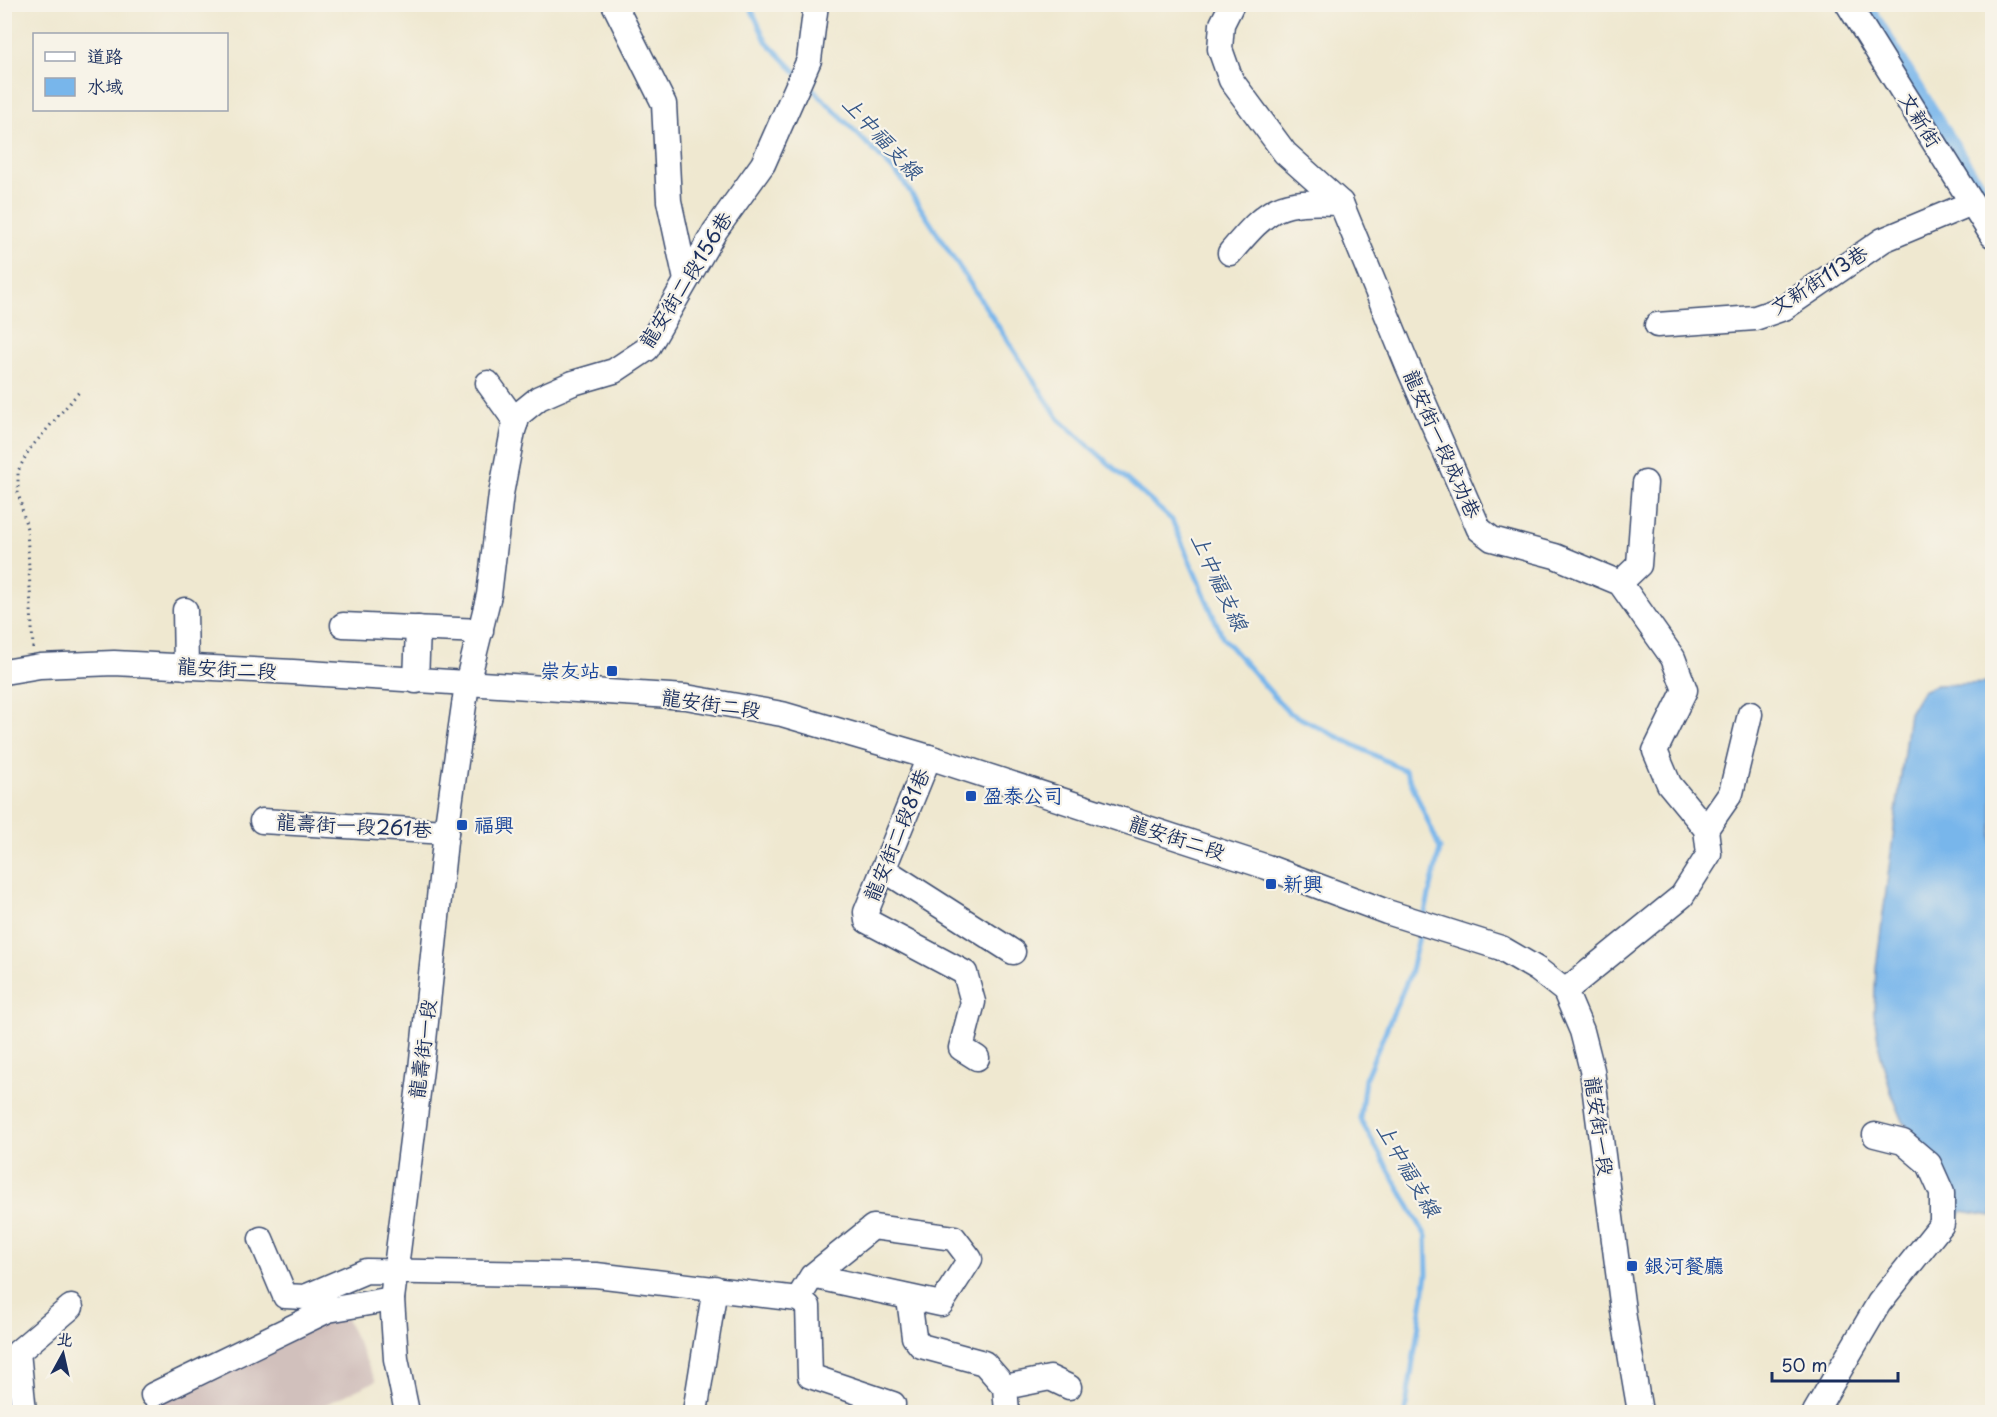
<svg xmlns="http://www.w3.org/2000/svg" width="1997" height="1417" font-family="'Playpen Sans','LXGW WenKai TC',sans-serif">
<rect width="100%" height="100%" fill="#f7f3e8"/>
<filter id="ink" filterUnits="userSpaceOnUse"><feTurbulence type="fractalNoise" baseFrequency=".0167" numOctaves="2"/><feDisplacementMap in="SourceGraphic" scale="12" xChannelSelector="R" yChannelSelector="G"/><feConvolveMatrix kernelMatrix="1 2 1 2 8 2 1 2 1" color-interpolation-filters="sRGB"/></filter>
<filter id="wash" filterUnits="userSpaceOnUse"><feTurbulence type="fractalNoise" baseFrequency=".008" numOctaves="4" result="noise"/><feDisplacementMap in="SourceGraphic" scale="24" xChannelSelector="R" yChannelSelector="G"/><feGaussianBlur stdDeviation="1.35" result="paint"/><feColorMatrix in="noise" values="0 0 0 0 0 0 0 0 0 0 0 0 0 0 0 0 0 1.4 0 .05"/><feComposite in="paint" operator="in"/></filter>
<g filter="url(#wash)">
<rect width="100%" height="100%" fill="#efe8d0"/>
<!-- industrial -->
<polygon fill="#d1c0bc" points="343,1313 376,1381 309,1412 150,1412 148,1406"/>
<!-- water -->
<polygon fill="#78b6eb" stroke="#4a72a4" stroke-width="1.5" points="1992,683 1992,1216 1962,1211 1951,1228 1931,1152 1903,1121 1891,1092 1880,1052 1874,1013 1876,969 1909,713 1922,691 1937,685"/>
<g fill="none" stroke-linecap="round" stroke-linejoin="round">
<!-- stream -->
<g stroke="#78b6eb" stroke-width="5">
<polyline points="749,4 766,41 797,73"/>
<polyline points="806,82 901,178 1059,419 1172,520 1223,638 1288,712 1406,771 1440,849 1424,917"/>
<polyline points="1405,1412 1427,1274 1426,1236 1360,1119 1365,1079 1410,974 1421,929"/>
</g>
<!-- canal -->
<polyline stroke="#78b6eb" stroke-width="18" points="1863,4 1992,212"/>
</g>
</g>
<g filter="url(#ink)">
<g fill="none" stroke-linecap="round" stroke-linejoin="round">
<defs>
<g id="minor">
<polyline points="614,4 664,104 669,201 686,280"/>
<polyline points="1232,4 1222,24 1220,49 1231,80 1285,153 1341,203 1407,364 1479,529 1492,539 1555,556 1620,583 1673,658 1685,690 1655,751 1669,784 1706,829 1709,854 1682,896 1565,991"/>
<polyline points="1848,4 1992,235"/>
<path d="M1230 253C1270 206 1278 200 1341 203"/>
<polyline points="1657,325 1755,318 1784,308 1883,240 1972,203"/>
<polyline points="488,383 516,422"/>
<polyline points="1620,583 1639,565 1645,483"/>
<polyline points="185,610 186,667"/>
<polyline points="343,625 481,631"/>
<polyline points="4,672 40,666 114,663 293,672 686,697 782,714 929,757 1267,867 1387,912 1501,948 1537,969 1565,991 1582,1031 1592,1070 1624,1318 1640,1412"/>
<polyline points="416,681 418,628"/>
<polyline points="929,757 866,912 867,921 965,973 973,1002 961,1048 977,1058"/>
<polyline points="262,821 446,832"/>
<polyline points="1706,829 1731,793 1750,714"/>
<polyline points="883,869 1013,952"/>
<polyline points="261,1239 285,1296 305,1297 366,1271 596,1275 798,1299 808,1306 810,1376 893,1404"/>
<polyline points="798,1299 812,1276 873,1227 954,1238 970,1259 941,1304 812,1276"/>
<polyline points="909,1299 914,1337 921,1346 984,1363 1005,1387 1007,1412"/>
<polyline points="1005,1387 1050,1378 1069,1387"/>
<polyline points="153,1395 328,1310 392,1299"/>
<polyline points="24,1412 18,1352 71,1307"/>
<polyline points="407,1412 396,1359 392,1299 421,1069 446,832 467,684 489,595 501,494 513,431 518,415 539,398 573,383 614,371 647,349 715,231 763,164 809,60 816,4"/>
<polyline points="695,1412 715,1288"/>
<polyline points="1815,1412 1879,1303 1942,1224 1942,1193 1929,1164 1903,1142 1875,1135"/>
</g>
</defs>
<!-- minor casing -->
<use href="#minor" stroke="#3b4b6f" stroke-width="27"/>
<!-- path -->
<polyline stroke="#3b4b6f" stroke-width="3" stroke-dasharray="1.5 4.5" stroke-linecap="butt" points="33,648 27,529 18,492 18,471 29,450 79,392"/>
<!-- minor -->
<use href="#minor" stroke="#fff" stroke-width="24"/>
</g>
</g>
<!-- markers -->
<g fill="#1a4fb4" stroke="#f7f3e8" stroke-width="2">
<rect x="606" y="665" width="12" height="12" rx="3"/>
<rect x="965" y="790" width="12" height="12" rx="3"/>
<rect x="456" y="819" width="12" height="12" rx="3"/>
<rect x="1265" y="878" width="12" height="12" rx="3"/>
<rect x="1626" y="1260" width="12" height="12" rx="3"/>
</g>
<g text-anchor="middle" stroke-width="4.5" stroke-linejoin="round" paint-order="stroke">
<!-- street labels -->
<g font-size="20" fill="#1b2f5e" stroke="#f7f3e8">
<text transform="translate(1920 120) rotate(58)" y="7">文新街</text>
<text transform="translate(686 280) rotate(-58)" y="7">龍安街二段156巷</text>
<text transform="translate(1819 280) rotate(-32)" y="7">文新街113巷</text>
<text transform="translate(1442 444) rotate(66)" y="7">龍安街一段成功巷</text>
<text transform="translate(227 669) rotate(3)" y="7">龍安街二段</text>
<text transform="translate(711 704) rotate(8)" y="7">龍安街二段</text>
<text transform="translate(354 826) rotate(3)" y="7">龍壽街一段261巷</text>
<text transform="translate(897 835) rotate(-68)" y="7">龍安街二段81巷</text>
<text transform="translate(1177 838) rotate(18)" y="7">龍安街二段</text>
<text transform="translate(423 1049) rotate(-83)" y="7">龍壽街一段</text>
<text transform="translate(1599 1126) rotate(82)" y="7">龍安街一段</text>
</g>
<!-- transit labels -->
<g font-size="20" fill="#164399" stroke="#f7f3e8" text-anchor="start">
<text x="600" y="678" text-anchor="end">崇友站</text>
<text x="983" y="803">盈泰公司</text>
<text x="474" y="832">福興</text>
<text x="1283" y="891">新興</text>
<text x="1644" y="1273">銀河餐廳</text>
</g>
<!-- water labels -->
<g font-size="21" font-style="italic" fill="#375888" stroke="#f7f3e8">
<text transform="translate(882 138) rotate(47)" y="7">上中福支線</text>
<text transform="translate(1219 582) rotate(65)" y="7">上中福支線</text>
<text transform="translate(1408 1170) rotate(60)" y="7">上中福支線</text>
</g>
</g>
<!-- margin -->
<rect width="1997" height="1417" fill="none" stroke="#f7f3e8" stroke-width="24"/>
<!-- legend -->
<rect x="33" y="33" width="195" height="78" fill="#f7f3e8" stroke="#9fa5b1" stroke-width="1.5"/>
<rect x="45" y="52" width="30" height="9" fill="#ffffff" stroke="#9fa5b1" stroke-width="1.5"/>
<text x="87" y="63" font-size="18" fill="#1b2f5e">道路</text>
<rect x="45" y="78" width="30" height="18" fill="#78b6eb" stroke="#9fa5b1" stroke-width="1.5"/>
<text x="87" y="93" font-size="18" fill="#1b2f5e">水域</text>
<!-- north arrow -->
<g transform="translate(63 1354) rotate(8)" stroke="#f7f3e8" stroke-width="4.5" paint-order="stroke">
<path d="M0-4.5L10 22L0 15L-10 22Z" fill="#1b2f5e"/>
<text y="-9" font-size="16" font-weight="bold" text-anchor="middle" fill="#1b2f5e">北</text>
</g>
<!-- scale -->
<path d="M1772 1372v9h126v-9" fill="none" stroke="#1b2f5e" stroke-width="3"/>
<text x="1781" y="1372" font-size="18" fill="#1b2f5e" stroke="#f7f3e8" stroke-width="4.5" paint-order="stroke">50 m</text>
</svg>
